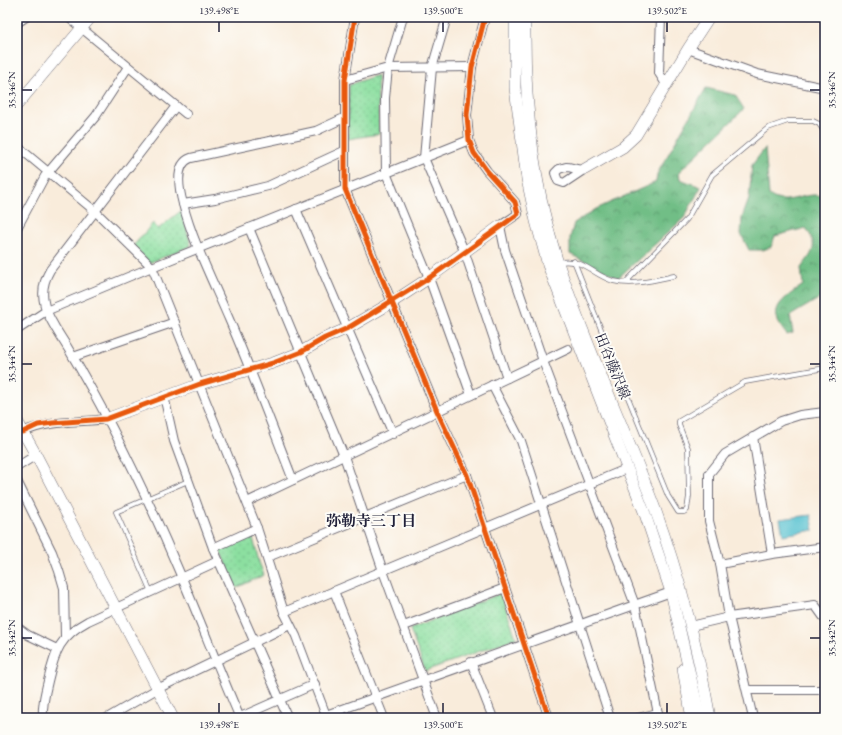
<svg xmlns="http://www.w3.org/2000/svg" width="842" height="735" font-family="'EB Garamond','Noto Serif JP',serif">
<defs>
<pattern id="grass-dots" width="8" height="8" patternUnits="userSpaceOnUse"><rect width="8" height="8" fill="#8cdfa0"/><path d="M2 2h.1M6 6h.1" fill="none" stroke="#78bf8b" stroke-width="1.8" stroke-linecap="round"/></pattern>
<pattern id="forest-crowns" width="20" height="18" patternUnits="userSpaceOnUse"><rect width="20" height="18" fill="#71be86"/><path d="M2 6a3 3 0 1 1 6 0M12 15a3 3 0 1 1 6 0" fill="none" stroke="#5c9a6f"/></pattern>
</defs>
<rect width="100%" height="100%" fill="#fdfcf7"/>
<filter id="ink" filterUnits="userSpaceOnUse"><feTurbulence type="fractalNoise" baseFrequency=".025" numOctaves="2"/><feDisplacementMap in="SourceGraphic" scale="8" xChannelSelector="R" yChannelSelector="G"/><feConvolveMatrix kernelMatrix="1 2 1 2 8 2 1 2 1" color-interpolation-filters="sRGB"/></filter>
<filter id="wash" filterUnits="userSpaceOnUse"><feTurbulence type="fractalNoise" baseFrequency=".012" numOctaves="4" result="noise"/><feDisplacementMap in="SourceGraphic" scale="16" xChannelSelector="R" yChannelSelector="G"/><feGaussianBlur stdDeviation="0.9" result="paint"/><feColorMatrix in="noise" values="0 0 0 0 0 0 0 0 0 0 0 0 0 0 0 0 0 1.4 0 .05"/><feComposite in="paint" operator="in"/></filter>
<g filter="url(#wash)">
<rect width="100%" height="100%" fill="#f9ecdb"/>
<!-- grass -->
<g fill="url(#grass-dots)" stroke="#57806e">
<polygon points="377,75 379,134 348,139 349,85"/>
<polygon points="182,210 191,246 149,263 133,246 153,223 158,229"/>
<polygon points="252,534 259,562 264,575 236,588 219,548"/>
<polygon points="501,593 516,638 425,671 410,629"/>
</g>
<!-- forest -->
<g fill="url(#forest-crowns)" stroke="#4a7060">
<polygon points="706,88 735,95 744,109 679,172 680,179 701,187 684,218 618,278 570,254 570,238 574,223 596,209 656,182 657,174"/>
<path d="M765 148 769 195C787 209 805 189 825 197V295L790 316 793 333 787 335C765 309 781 301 803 285L801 268C813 252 819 247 806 228L775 236 771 247 763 250H749L741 234 742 218 749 199 752 165Z"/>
</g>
<!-- water -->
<polygon fill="#55c1d0" stroke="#3c7286" points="811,515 814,530 783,535 780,519"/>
</g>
<g filter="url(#ink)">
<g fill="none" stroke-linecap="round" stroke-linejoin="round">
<defs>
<g id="lane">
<polyline points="574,261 627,395 668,496 678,512 684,512 687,510 689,496 688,448 679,425 679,421 745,382 825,368"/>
<path d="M559 262C584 258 591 274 613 281 633 286 655 280 674 276"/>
<polyline points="626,282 687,219 712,175 768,128 788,121 813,121 819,124 823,130 825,137"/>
<polyline points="151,592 116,512 188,481"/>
</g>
<g id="street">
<polyline points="68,17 186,114"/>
<polyline points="355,17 345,80 345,189 437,411 467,475 549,718"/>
<polyline points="403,17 388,68 385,98 386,173 429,278 471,395"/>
<polyline points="447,17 432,68 424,158 465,253 507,378"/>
<polyline points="485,17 472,67 467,115 469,140 474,153 487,171 515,202 518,214 500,226 505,250 543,361 635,605 659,718"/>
<polyline points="661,17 659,73 666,84"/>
<polyline points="17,23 26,17"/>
<polyline points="688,49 757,74 825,88"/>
<polyline points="345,80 388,68 472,67"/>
<path d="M176 106 50 270C32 301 53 323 69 350 112 422 149 500 182 578 202 625 220 672 240 718"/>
<polyline points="17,146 96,212 152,267 257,528 284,612 296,636 327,718"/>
<path d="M566 167C573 167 578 171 585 169L564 183 558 181 555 173 559 169Z"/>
<polyline points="183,204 215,199 268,186 344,151"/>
<polyline points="296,209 393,434"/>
<polyline points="17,228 45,176 96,116 128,67"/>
<polyline points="249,228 344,456 383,571 437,718"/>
<polyline points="17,330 46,311 152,267 469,140"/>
<polyline points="73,357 175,322"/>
<polyline points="492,385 521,441 610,718"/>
<polyline points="164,396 174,441 213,548 288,718"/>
<path d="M23 432C50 420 76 423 106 419"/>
<polyline points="753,437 772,554"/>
<polyline points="17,467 36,455"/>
<path d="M293 480C272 426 252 372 229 319 214 284 192 240 183 204 179 189 174 164 191 158L316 131 344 118"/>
<polyline points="17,481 52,552 59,571 64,588 65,637"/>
<polyline points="247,502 568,349"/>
<polyline points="213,548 257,528"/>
<polyline points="268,557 467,475"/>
<polyline points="720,564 772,554 825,547"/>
<polyline points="334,591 384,718"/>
<polyline points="284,612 626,469"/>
<polyline points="695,625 729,617 815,605 825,619"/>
<polyline points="404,626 505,588"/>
<polyline points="17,627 28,635 57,649"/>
<polyline points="471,662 493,718"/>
<polyline points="747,690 825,690"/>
<polyline points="17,714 22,718"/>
<polyline points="326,715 671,592"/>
<path d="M43 718C42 705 45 693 48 681 55 651 60 636 88 621L218 561"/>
<polyline points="107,718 157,689 290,625"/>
<polyline points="238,718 315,684"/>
<polyline points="638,718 658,713"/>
<polyline points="753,718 729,617 720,564 709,521 709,474 725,454 781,421 800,415 825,412"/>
</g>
<g id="secondary">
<polyline points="515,17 515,88 527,179 536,221 548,265 645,514 671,592 700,718"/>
<path d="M525 17C524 101 532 183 558 263 586 347 624 426 655 509 679 575 698 649 710 718"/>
<polyline points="17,105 91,17"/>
<polyline points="585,169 623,147 636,135 688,49 709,17"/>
<polyline points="106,419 200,384 273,363 301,352 325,338 348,328 391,303 429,278 500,226"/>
<polyline points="17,421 36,455 173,718"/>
<polyline points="683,669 692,718"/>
</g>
</defs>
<!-- lane casing -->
<use href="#lane" stroke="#6d6973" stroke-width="5.5"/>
<!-- street casing -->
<use href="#street" stroke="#6d6973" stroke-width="10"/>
<!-- secondary casing -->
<use href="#secondary" stroke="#6d6973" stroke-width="12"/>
<!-- lane -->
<use href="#lane" stroke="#fff" stroke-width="4"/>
<!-- street -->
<use href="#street" stroke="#fff" stroke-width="8"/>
<!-- secondary -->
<use href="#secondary" stroke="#fff" stroke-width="11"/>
<defs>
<g id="cycleway">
<polyline points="355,17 345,80 345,189 437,411 467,475 549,718"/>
<polyline points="23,432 38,425 53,423 106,419 200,384 273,363 301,352 325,338 348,328 429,278 518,214 515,202 487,171 474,153 469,140 467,115 472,67 485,17"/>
</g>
</defs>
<!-- cycleway casing -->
<use href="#cycleway" stroke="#fdfcf7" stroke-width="8"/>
<!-- cycleway -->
<use href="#cycleway" stroke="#e8590c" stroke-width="5"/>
</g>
</g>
<!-- ticks -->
<path fill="none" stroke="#22223b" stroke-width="1.5" d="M219 22V32M443 22V32M667 22V32M22 90H32M810 90H820M22 364H32M810 364H820M22 638H32M810 638H820M219 703V713M443 703V713M667 703V713"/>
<g text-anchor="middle" stroke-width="4" stroke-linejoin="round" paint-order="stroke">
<!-- street labels -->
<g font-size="14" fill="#22223b" stroke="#fdfcf7">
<text transform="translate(613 366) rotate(68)" y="5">田谷藤沢線</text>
</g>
<!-- neighbourhood labels -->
<g font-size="15" font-weight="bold" fill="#22223b" stroke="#fdfcf7">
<text x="371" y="526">弥勒寺三丁目</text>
</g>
</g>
<!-- margin -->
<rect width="842" height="735" fill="none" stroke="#fdfcf7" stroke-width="44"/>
<rect x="22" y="22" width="798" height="691" fill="none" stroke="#22223b" stroke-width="1.5"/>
<g font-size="10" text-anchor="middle" fill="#22223b">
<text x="219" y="14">139.498°E</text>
<text x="443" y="14">139.500°E</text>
<text x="667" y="14">139.502°E</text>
<text transform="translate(11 90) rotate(-90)" y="4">35.346°N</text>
<text transform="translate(831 90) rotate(-90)" y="4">35.346°N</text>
<text transform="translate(11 364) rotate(-90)" y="4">35.344°N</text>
<text transform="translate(831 364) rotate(-90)" y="4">35.344°N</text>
<text transform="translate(11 638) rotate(-90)" y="4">35.342°N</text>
<text transform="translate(831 638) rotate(-90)" y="4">35.342°N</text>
<text x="219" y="728">139.498°E</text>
<text x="443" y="728">139.500°E</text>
<text x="667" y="728">139.502°E</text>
</g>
</svg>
